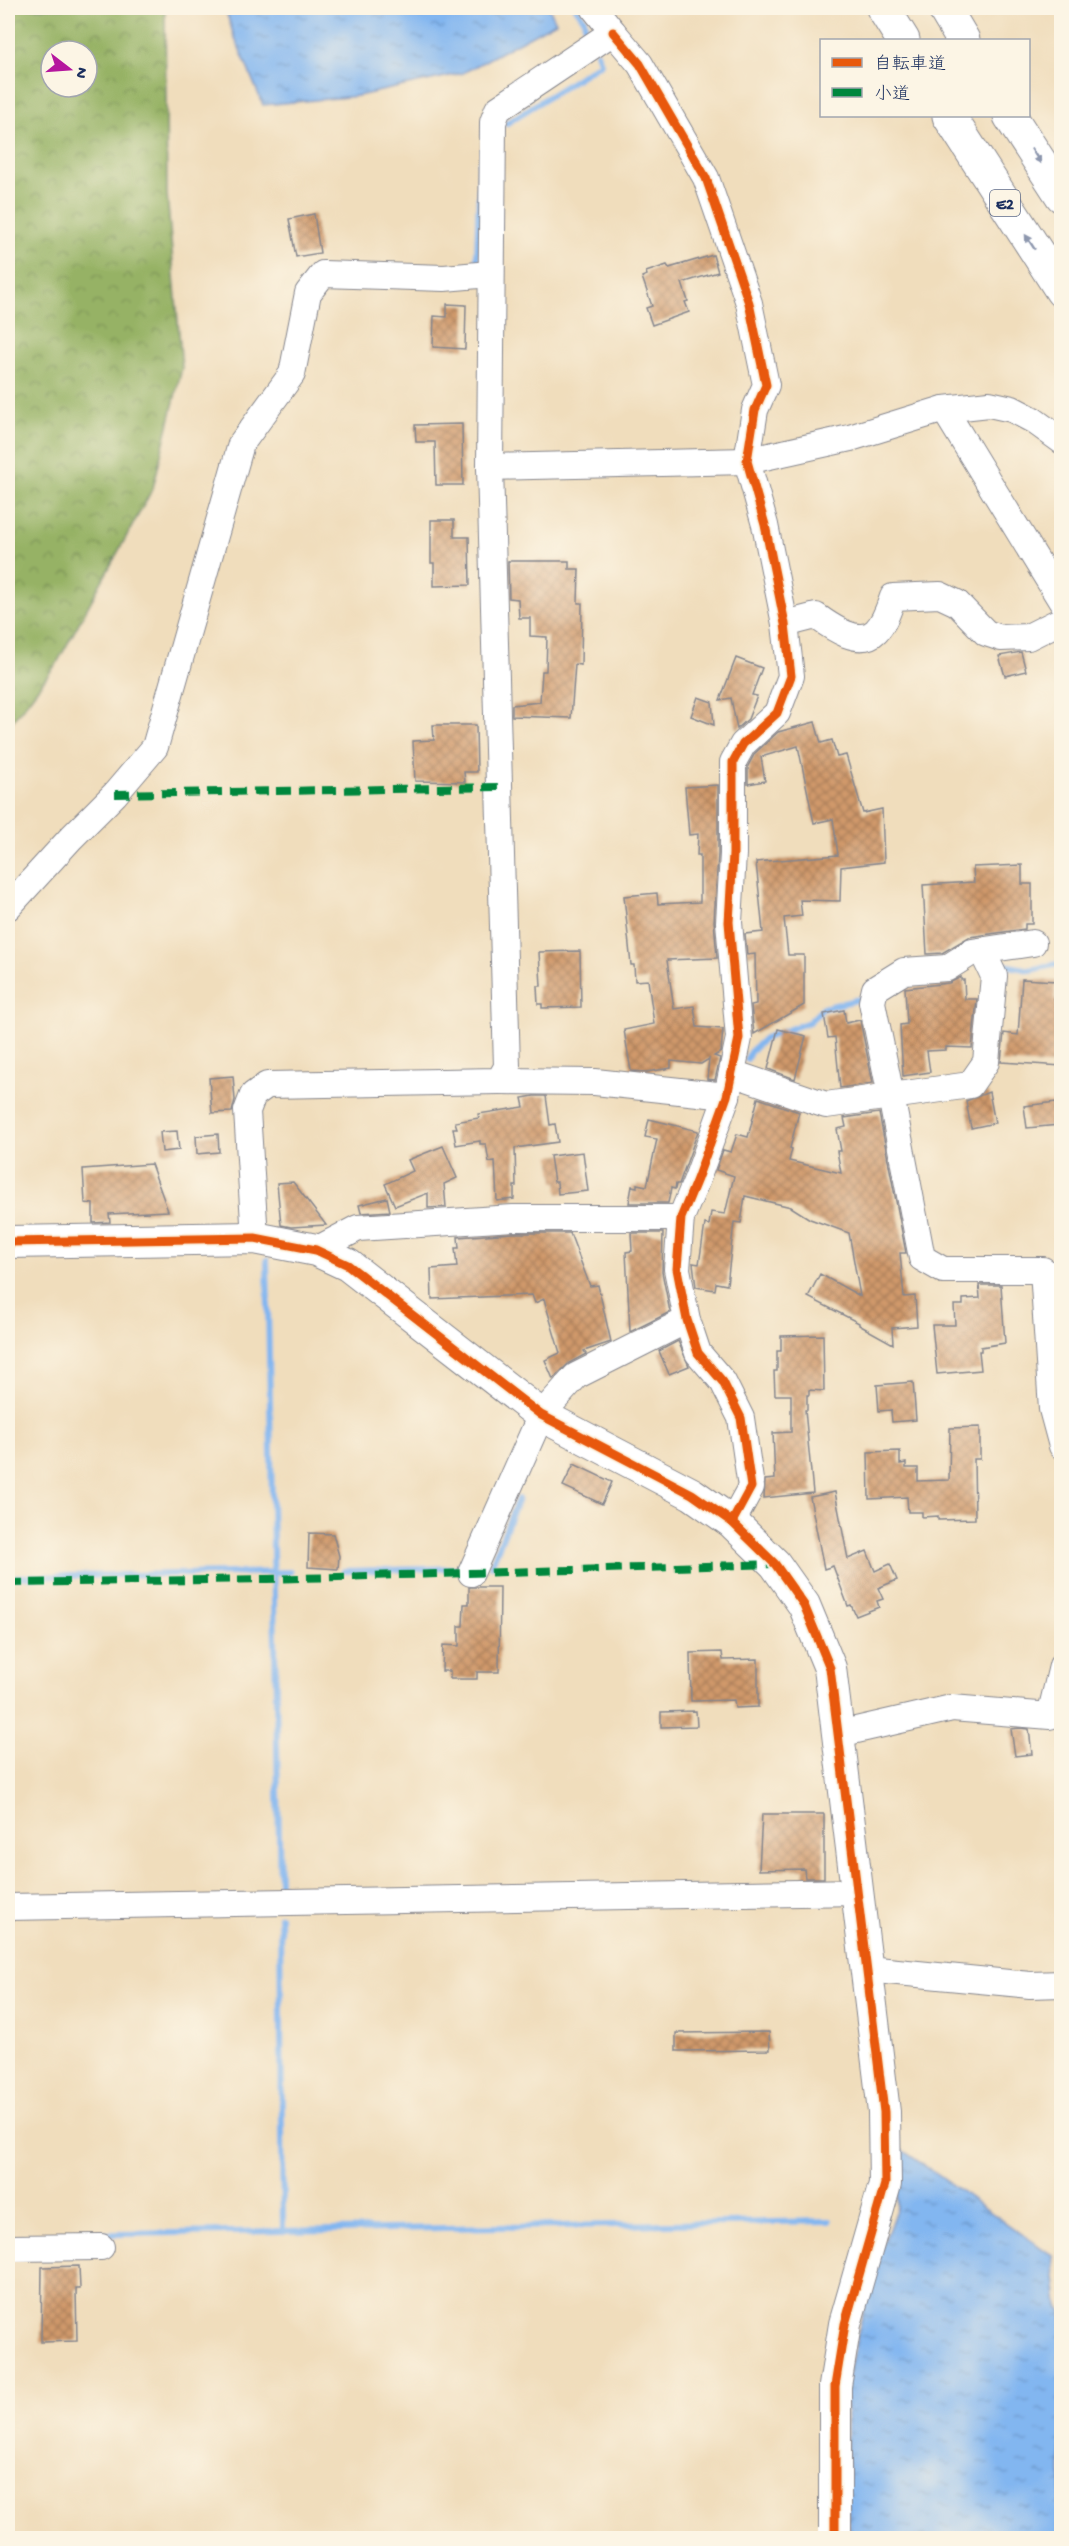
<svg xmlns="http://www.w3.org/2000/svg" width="1069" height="2546" font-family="'Gochi Hand','Klee One',sans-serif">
<defs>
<pattern id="forest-crowns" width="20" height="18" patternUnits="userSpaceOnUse" patternTransform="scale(1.5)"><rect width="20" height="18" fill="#96b265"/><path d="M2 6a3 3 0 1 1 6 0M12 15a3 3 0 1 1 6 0" fill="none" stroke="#7a9156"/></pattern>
<pattern id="water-ripples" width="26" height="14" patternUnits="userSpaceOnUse" patternTransform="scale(1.5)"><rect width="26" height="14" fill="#82b6f0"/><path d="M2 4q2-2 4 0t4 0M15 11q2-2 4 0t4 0" fill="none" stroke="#6a94c6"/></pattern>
<pattern id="building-cross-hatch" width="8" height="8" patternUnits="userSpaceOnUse" patternTransform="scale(1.5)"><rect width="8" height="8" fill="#d0996a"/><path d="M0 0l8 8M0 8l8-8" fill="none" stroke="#a87d5a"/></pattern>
</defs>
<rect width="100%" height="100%" fill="#fcf5e5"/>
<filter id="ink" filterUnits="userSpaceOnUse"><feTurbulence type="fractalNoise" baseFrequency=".0167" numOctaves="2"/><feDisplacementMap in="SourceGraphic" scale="12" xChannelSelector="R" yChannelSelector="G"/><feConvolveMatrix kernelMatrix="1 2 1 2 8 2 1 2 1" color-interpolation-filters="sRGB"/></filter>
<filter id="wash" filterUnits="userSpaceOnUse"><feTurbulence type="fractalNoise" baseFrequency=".008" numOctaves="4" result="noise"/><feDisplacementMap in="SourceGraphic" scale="24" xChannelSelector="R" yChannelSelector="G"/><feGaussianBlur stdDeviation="1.35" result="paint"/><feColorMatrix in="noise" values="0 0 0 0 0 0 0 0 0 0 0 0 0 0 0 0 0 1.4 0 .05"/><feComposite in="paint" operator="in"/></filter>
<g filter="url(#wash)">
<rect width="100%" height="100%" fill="#f0ddbc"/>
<!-- forest -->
<path fill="url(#forest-crowns)" stroke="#587062" stroke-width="1.5" fill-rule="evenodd" d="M8 8H165L167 194 182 368 153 488 57 663 8 727ZM51 51H87V87H51Z"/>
<!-- water -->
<g fill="url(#water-ripples)" stroke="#4e72a7" stroke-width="1.5">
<polygon points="225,8 549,8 556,22 463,73 358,96 263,105 233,33"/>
<polygon points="898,2147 1053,2256 1058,2307 1062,2312 1061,2538 849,2538 846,2384 873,2272 897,2207"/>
</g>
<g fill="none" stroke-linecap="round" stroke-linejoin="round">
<!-- stream -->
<g stroke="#82b6f0" stroke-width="6">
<polyline points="576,8 584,19 587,39"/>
<polyline points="507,123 601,63 597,53"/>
<polyline points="477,260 480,163"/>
<polyline points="1000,964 1030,970 1062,963"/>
<polyline points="747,1059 750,1052 765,1038 809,1022 823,1008 864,998"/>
<polyline points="267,1260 280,1889"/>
<polyline points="491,1566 518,1499"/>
<polyline points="344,1571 465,1568"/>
<polyline points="8,1577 290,1572"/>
<polyline points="280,1916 283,2230"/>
<polyline points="63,2235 830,2221"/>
</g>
</g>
<g id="blocks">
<!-- building -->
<g fill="url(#building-cross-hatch)">
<polygon points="314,214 320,253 296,257 289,219"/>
<polygon points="713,255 718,272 682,283 688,301 685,302 689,312 652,325 646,308 652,306 642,277 647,275 646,272 667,265 669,268"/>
<polygon points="447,304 466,305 465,349 433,347 434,316 447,317"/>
<polygon points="462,424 463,485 436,485 435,442 416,442 415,425"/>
<polygon points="431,520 454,520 454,537 469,537 470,585 434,586 434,563 431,563"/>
<polygon points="508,561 569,561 569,569 579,569 578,603 582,603 581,665 575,664 571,718 512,716 512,705 540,702 542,671 546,671 547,637 530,636 530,618 519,618 518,599 509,598"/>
<polygon points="1021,652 1026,671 1005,676 999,656"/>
<polygon points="736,658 762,668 752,695 757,696 748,719 737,729 731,698 720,700"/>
<polygon points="698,697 712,702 714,725 691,716"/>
<polygon points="815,722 821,743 832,740 837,757 846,755 863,813 882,809 884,862 841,867 840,901 800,900 802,916 784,918 788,955 804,955 804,1005 754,1034 751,1005 756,1004 755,954 747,955 745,934 763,932 756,862 838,855 833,819 814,823 798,746 761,757 765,781 748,784 748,766 755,753 778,732"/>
<polygon points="433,725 476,725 477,772 464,772 465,782 415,781 413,741 434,740"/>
<polygon points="718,785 718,854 714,921 717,958 667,960 674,1009 694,1006 697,1027 723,1029 721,1052 714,1056 720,1058 715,1080 707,1079 709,1059 701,1064 671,1061 671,1068 646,1072 631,1071 624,1030 654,1024 648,980 635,981 634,965 631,965 624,896 657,893 658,904 700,902 700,855 697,855 698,834 689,835 685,787"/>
<polygon points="1022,865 1022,884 1032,884 1032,924 1025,924 1025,929 969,937 942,953 927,954 923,885 974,882 973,867"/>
<polygon points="580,951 581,1007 542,1008 542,1004 538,1004 537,986 541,986 539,952"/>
<polygon points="961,977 961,980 964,980 965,999 977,999 972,1048 946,1047 946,1050 927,1051 930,1072 903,1076 900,1025 907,1024 905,988 949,983"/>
<polygon points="1022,979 1056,981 1054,1000 1062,1001 1062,1066 1001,1062 1004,1033 1018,1035"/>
<polygon points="844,1010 846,1023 860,1020 873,1083 840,1088 835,1037 828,1038 824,1014"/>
<polygon points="778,1029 806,1036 795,1079 768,1069"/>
<polygon points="233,1076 235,1100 232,1112 212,1113 209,1078"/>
<polygon points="989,1092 995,1123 971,1128 966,1101"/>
<polygon points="534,1096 546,1096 550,1125 555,1124 558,1142 515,1148 516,1186 514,1186 514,1199 497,1201 495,1161 489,1162 486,1144 480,1144 480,1141 456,1145 453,1128 457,1128 455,1122 479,1118 478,1114 524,1107 522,1098"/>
<polygon points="758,1098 799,1112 790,1148 792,1149 789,1161 841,1173 837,1151 841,1151 837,1129 846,1127 844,1118 879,1113 906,1253 900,1253 904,1297 915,1296 917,1326 892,1328 893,1344 859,1325 859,1323 808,1297 820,1274 860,1296 849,1233 810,1219 791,1207 745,1196 741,1223 734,1222 727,1285 716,1283 715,1290 696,1287 693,1263 699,1264 705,1224 709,1225 711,1212 725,1214 734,1176 716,1170 723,1150 731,1152 737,1134 748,1137"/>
<polygon points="1056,1102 1059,1125 1027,1128 1024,1106"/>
<polygon points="649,1119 698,1131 679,1184 676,1184 675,1189 671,1188 668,1203 629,1203 632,1186 637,1187 637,1184 647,1186 657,1139 645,1137"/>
<polygon points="177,1131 179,1150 162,1152 160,1132"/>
<polygon points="218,1134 219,1152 197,1154 196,1136"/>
<polygon points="443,1146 457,1178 444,1184 446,1207 428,1208 428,1193 395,1206 385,1184 413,1171 408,1160"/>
<polygon points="583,1152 588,1191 558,1194 557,1182 554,1182 550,1156"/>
<polygon points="151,1164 168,1211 109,1214 110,1222 93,1223 93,1204 85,1203 83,1169"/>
<polygon points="293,1182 326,1225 291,1227 281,1225 277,1183"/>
<polygon points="387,1198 390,1211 361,1213 359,1205"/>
<polygon points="513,1233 570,1233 590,1286 598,1285 611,1342 584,1351 586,1354 569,1363 553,1379 545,1360 560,1353 544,1299 535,1303 532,1295 432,1299 431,1269 457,1267 455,1248 459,1248 458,1237"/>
<polygon points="631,1233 663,1233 662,1272 670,1312 630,1332 626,1252 632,1251"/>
<polygon points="979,1285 1001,1285 1005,1343 981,1347 981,1351 979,1351 981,1370 937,1374 932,1325 955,1325 954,1305 963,1305 963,1299 980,1298"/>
<polygon points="823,1335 824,1391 809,1390 809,1395 807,1395 807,1410 805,1410 813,1493 764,1498 765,1480 775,1479 773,1433 791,1432 791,1395 775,1395 774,1371 777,1371 777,1351 781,1351 781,1336"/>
<polygon points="678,1341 689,1366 669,1374 659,1351"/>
<polygon points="913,1382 916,1420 892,1422 891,1410 879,1411 877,1385"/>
<polygon points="980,1427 980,1459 974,1459 975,1519 938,1520 938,1516 922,1517 922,1512 908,1512 907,1497 869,1499 868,1452 900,1451 900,1464 906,1463 906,1468 918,1468 918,1481 949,1480 950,1428"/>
<polygon points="574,1464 612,1482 602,1504 563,1486"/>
<polygon points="835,1492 848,1559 867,1551 875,1571 890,1564 897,1580 878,1588 883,1599 877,1601 879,1607 856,1616 851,1605 848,1606 833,1566 824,1569 810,1497"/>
<polygon points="309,1533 333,1534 339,1556 338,1569 308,1567"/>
<polygon points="469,1587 500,1587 499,1672 477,1672 477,1679 450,1679 450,1671 442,1671 443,1645 459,1646 459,1626 463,1626 464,1604 469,1604"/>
<polygon points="722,1652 723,1660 758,1659 758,1707 735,1708 734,1700 691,1701 690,1653"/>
<polygon points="696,1711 697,1726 661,1727 661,1712"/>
<polygon points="1019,1728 1029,1729 1032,1754 1015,1756 1011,1729"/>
<polygon points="762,1814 824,1814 824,1878 805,1878 804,1869 759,1870"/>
<polygon points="769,2032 770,2050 676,2051 676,2033"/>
<polygon points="79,2266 80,2289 76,2289 77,2341 41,2342 42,2267"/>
</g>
</g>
</g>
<g filter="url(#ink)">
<use href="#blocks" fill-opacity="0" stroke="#86868d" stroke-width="1.5"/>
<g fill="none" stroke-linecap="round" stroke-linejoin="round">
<defs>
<g id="minor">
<polyline points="613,32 640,64 706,178 749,303 766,385 755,410 747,461 765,525 785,624 791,676 777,713 743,744 733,762 733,854 729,922 739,1038 727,1096 697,1179 681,1218 677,1269 687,1320 698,1353 723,1382 741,1418 751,1487 732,1522"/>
<polyline points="944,409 1062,602"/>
<polyline points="490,467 747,461 850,438 944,409 989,404 1012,409 1033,420 1062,441"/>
<path d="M785 624 816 616C830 626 859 648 876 631 885 622 889 608 893 597L940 595 957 603 986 633 1001 638 1028 637 1062 620"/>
<polyline points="8,907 71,838 115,794 155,747 241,444 292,374 308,293 323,274 444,278 490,274"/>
<polyline points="982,951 994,976 986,1062 970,1085 891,1096 922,1258 943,1270 1043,1270 1052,1409 1062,1446"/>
<polyline points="732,1073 826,1105 891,1096 872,1002 875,989 904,971 947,968 972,952 1033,943"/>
<polyline points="499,1081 595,1082 727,1096"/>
<polyline points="255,1238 247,1111 253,1095 267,1085 499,1081 507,1067 490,467 493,122 498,109 613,32 594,8"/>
<polyline points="316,1250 358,1228 513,1218 681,1218"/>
<polyline points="471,1573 541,1415 576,1376 687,1320"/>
<polyline points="839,1734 952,1708 1050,1716 1062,1666"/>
<polyline points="8,1907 859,1892"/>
<polyline points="867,1969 1030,1985 1062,1984"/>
<polyline points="8,2248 101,2247"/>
</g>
<polyline id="tertiary" points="8,1242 255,1238 316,1250 348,1265 541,1415 692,1494 732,1522 775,1564 804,1605 830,1668 884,2112 885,2184 845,2324 835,2386 835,2538"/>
<g id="motorway">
<polyline points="883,8 903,40"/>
<polyline points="944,8 963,40"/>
<polyline points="949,116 1062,291"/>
<polyline points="1010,116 1062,196"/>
</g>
</defs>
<!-- minor casing -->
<use href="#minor" stroke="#86868d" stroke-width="28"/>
<!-- tertiary casing -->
<use href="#tertiary" stroke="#86868d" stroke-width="34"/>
<!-- motorway casing -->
<use href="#motorway" stroke="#86868d" stroke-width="35"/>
<!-- minor -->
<use href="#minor" stroke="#fff" stroke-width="26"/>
<!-- tertiary -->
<use href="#tertiary" stroke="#fff" stroke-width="32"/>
<!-- motorway -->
<use href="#motorway" stroke="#fff" stroke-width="33"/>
<!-- quiet -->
<g stroke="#00873e" stroke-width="8" stroke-dasharray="15 8" stroke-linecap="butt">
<polyline points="115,794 498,787"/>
<polyline points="8,1583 267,1579 775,1564"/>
</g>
<defs>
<g id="cycleway">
<polyline points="613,32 640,64 706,178 749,303 766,385 755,410 747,461 765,525 785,624 791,676 777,713 743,744 733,762 733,854 729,922 739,1038 727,1096 697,1179 681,1218 677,1269 687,1320 698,1353 723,1382 741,1418 751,1487 732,1522"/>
<polyline points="8,1242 255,1238 316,1250 348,1265 541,1415 692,1494 732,1522 775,1564 804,1605 830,1668 884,2112 885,2184 845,2324 835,2386 835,2538"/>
</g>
</defs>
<!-- cycleway casing -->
<use href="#cycleway" stroke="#fcf5e5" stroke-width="13"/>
<!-- cycleway -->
<use href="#cycleway" stroke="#e8590c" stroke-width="9"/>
</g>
<!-- one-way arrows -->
<defs><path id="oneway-solid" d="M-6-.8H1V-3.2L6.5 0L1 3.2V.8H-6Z" transform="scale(1.5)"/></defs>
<g fill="#8d97ae">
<use href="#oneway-solid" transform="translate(1036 156) rotate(57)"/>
<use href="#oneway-solid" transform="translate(1030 242) rotate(-123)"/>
</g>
</g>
<g text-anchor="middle" stroke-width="6" stroke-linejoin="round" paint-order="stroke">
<!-- shield labels -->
<rect fill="#fcf5e5" stroke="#5e6a86" stroke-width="1.5" x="990" y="190" width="30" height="26" rx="4.5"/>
<g font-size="16" font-weight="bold" fill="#1b2f5e">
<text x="1005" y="209">E2</text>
</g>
</g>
<!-- margin -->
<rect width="1069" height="2546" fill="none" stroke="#fcf5e5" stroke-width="30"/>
<!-- legend -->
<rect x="820" y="39" width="210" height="78" fill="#fcf5e5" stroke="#a2a6af" stroke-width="1.5"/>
<rect x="832" y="58" width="30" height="9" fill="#e8590c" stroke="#a2a6af" stroke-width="1.5"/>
<text x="874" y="69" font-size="18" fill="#1b2f5e">自転車道</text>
<rect x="832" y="88" width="30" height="9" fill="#00873e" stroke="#a2a6af" stroke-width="1.5"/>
<text x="874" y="99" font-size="18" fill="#1b2f5e">小道</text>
<!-- north arrow -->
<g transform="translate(69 69) rotate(107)"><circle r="28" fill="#fcf5e5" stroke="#a2a6af" stroke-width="1.5"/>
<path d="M0-4.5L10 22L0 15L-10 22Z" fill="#b5179e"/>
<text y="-9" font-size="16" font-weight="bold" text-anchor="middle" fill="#1b2f5e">N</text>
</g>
</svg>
